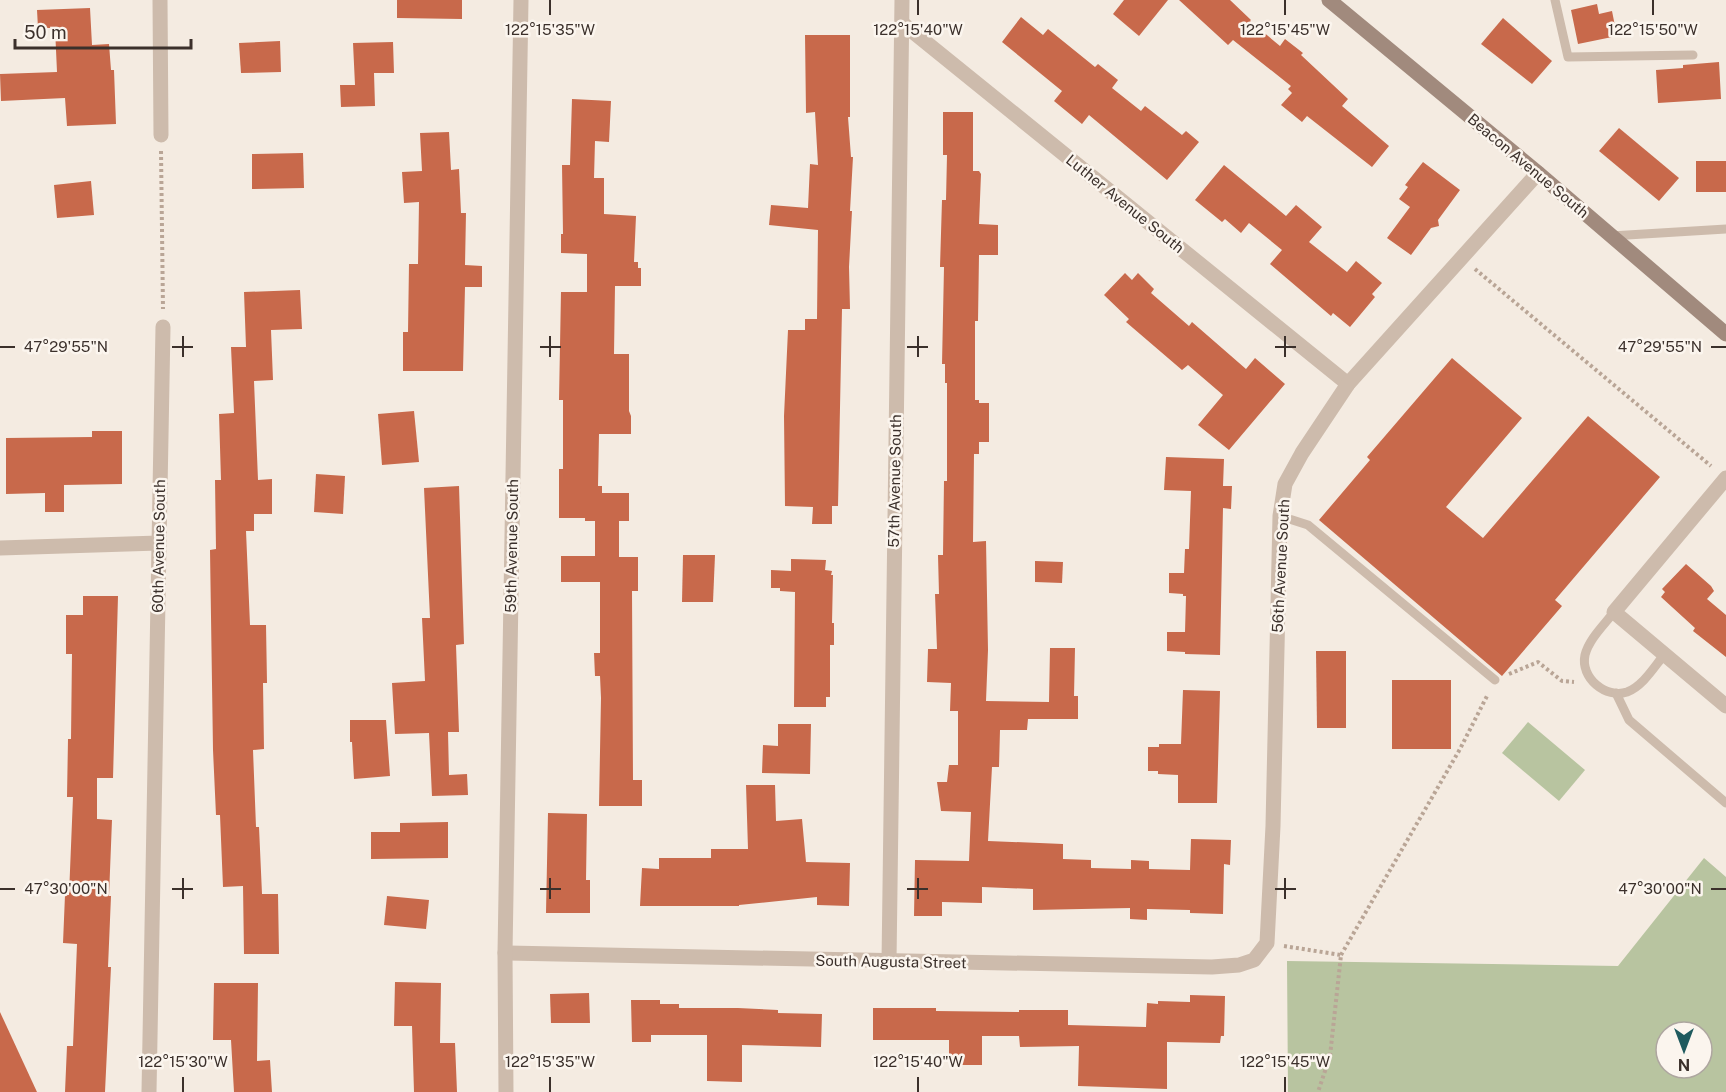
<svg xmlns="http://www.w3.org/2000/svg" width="1726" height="1092" font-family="'Public Sans',sans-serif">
<rect width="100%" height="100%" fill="#f4ebe1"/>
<!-- green -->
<g fill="#b8c4a0" fill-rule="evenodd">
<polygon points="1528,722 1585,770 1559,801 1502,753"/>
<path d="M1704 858 1726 877V1092H1288L1287 961 1618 966ZM1666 1032H1702V1068H1666Z"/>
</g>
<!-- building -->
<g fill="#c8694b">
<polygon points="397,0 462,0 462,19 397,18"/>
<polygon points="1124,0 1168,0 1139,36 1113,14"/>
<polygon points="1179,0 1230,0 1251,20 1250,21 1280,46 1285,39 1303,53 1301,55 1348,99 1342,106 1389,146 1372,167 1307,116 1302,122 1281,105 1292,93 1288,89 1291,86 1233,40 1228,45"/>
<polygon points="1597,4 1599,14 1612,11 1617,36 1578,44 1571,10"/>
<polygon points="90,8 92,45 109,44 111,70 114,70 116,124 67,126 65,98 1,101 0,74 57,72 55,28 38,28 37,10"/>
<polygon points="1021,17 1043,35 1048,29 1095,67 1098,64 1118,80 1112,88 1141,111 1145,106 1182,135 1186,131 1199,142 1167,180 1089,115 1082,124 1054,101 1062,91 1002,42"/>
<polygon points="1503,18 1552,61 1532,84 1481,44"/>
<polygon points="805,35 850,35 850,117 848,117 851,157 853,157 850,211 852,211 849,267 850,309 842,309 838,506 832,506 832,524 812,524 813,507 785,506 784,416 788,330 805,330 805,319 817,319 818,230 769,225 771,205 808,208 810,164 818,165 815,112 806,113"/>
<polygon points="280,41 281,72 241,73 239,43"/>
<polygon points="393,42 394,73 374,73 375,106 341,107 340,85 355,85 353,43"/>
<polygon points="1719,62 1721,99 1658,103 1656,70 1683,68 1683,65"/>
<polygon points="572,99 611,101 609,142 595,141 594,178 604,178 604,214 636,216 634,262 638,262 638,268 641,268 641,286 615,286 614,354 629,354 629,411 631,416 631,434 599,434 598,486 602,486 602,493 629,493 629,521 619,521 619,557 638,557 638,591 632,591 633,780 642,780 642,806 599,806 601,698 600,676 595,676 594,653 600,653 600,582 561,582 561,556 595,556 595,521 585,521 585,518 559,518 559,469 563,469 563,400 559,400 561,292 587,292 587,254 561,253 561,234 563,234 562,165 570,165"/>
<polygon points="943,112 973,112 973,171 979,171 981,174 979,224 998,225 998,255 979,255 978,321 975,321 975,400 979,400 979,403 989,403 989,442 979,442 979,454 974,454 973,542 986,541 988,650 986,701 1049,702 1050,648 1075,648 1074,696 1078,696 1078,719 1028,719 1027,730 1000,730 999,767 992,767 988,841 1063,844 1063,859 1091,860 1091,868 1131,869 1131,860 1149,861 1149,869 1190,870 1191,839 1231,840 1230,865 1224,864 1223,914 1190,913 1190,910 1147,909 1147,920 1130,919 1130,908 1033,910 1033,889 982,887 982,903 942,902 942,916 914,916 915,860 969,861 971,812 941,811 937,782 947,782 949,765 958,765 958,711 950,711 951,683 927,682 928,649 937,649 935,594 939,594 938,555 943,555 944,481 947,481 947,383 945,383 945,364 942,364 944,267 940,267 942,200 946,200 947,155 943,155"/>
<polygon points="1619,128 1679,178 1659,201 1599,151"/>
<polygon points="449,132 451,170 459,169 461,213 466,213 465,265 482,266 482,287 465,287 463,371 403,371 403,332 408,332 409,264 418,264 419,202 404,203 402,172 422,171 420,133"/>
<polygon points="303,153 304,188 252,189 252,154"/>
<rect x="1696" y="161" width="30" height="31"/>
<polygon points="1423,162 1460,190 1438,220 1439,226 1431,228 1411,255 1387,238 1410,207 1399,199 1408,187 1405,185"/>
<polygon points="1224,165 1286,216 1296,205 1322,227 1309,242 1347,272 1356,261 1382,283 1372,294 1375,297 1350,327 1333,313 1331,316 1270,264 1282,250 1249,223 1241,233 1225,219 1222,222 1195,200"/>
<polygon points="91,181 94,215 57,218 54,185"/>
<polygon points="1125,273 1132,280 1138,273 1154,289 1151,293 1189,326 1192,322 1246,369 1255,358 1285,384 1229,450 1198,425 1223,395 1188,365 1182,370 1126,322 1129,319 1104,295"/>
<polygon points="300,290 302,329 271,330 273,380 254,381 258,480 272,479 272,514 254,514 254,531 246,531 250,625 266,625 267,683 263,683 264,749 253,750 256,827 259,827 262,894 278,894 279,954 244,954 243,886 223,887 220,815 216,815 213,750 210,550 216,549 215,480 221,480 219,414 234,413 231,347 246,347 244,292"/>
<polygon points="1452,358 1522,418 1446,507 1483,538 1588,416 1660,477 1555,600 1562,606 1502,676 1319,520 1370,460 1367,457"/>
<polygon points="414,411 419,462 382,465 378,414"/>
<polygon points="92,431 122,431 122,484 64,485 64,512 45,512 45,493 6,494 6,438 92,437"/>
<polygon points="1166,457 1224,459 1223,486 1232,486 1231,509 1223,508 1220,655 1185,654 1185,652 1167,651 1167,632 1185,632 1186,596 1183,596 1183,594 1169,593 1169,573 1184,573 1185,549 1189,549 1191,491 1164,490"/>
<polygon points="316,474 345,476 343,514 314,512"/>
<polygon points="459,486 464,644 456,645 459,732 448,732 449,775 467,774 468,795 432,796 429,733 395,734 392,683 425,681 422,618 430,618 424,488"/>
<polygon points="683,555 715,555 713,602 682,602"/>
<polygon points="791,559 826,560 825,570 832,571 831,575 833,575 832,623 834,623 834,645 830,645 830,697 826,697 826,707 794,707 795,592 780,591 780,588 771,588 771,570 791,571"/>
<polygon points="1035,561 1063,562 1062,583 1035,582"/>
<polygon points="1686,564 1711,586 1714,591 1707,599 1726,615 1726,657 1693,631 1695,628 1661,597 1665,592 1662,589"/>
<polygon points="83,596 118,596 113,778 97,778 97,819 112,820 109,896 111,896 108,967 111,967 105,1092 65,1092 67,1046 73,1046 77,944 63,943 65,895 69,895 73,797 67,797 68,739 71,739 72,654 66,654 66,615 83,615"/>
<polygon points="1316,651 1346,651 1346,728 1317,728"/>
<rect x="1392" y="680" width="59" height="69"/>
<polygon points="1183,690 1220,691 1217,803 1178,803 1178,775 1158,774 1158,771 1148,771 1148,747 1159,747 1159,744 1181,744"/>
<polygon points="350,720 386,720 390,776 354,779 352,742 350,742"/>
<polygon points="778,724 811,724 810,774 762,773 763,745 778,746"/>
<polygon points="746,785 775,785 776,821 802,819 806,862 850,863 849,906 817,905 817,897 739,905 739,906 640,906 642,868 659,869 659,858 711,858 711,849 748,849"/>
<polygon points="548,813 587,814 586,880 590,880 590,913 546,913"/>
<polygon points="448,822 448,858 371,859 371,832 400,832 400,823"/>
<polygon points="387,896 429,900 426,929 384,925"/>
<polygon points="395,982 441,983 440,1043 455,1043 457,1092 414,1092 412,1026 394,1026"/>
<polygon points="214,983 258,983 257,1061 270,1060 272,1092 234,1092 231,1040 213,1040"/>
<polygon points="589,993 590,1023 551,1023 550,994"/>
<polygon points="1190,995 1225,996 1224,1036 1221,1036 1220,1043 1167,1042 1167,1089 1078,1086 1079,1046 1020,1047 1019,1036 982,1036 982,1065 949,1065 949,1040 873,1040 873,1008 936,1008 936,1011 1019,1012 1019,1010 1068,1010 1068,1025 1146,1027 1147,1003 1158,1004 1158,1001 1190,1002"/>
<polygon points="631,1000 660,1000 660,1004 679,1004 679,1008 738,1008 778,1010 778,1013 822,1014 821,1047 742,1045 742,1082 707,1081 707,1035 651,1035 651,1042 632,1042"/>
<polygon points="0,1012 37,1092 0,1092"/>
</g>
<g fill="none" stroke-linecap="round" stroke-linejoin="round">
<!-- path -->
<g stroke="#b9a596" stroke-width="4" stroke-dasharray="3 3" stroke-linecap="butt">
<polyline points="161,151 163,309"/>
<polyline points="1475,269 1711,466"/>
<polyline points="1509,674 1538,662 1562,681 1574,682"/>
<polyline points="1284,946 1341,955 1330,1056 1318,1092"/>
<polyline points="1341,955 1460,749 1488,694"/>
</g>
<!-- lane -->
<g stroke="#cdbbac" stroke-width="9">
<polyline points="1555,0 1568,57 1693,55"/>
<polyline points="1611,236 1726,229"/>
<polyline points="1280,516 1308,525 1495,680"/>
<path d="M1614 612C1604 625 1589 639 1585 655 1580 678 1606 699 1627 692 1643 686 1654 667 1664 655"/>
<polyline points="1616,693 1629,720 1726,803"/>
</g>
<!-- street -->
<g stroke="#cdbbac" stroke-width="15">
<polyline points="160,0 161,135"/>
<polyline points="902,23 1348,384"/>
<polyline points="1726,478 1614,612 1726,706"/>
<polyline points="0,548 159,543"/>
<polyline points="505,953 1212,967 1239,965 1254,960 1267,943 1273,826 1280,516 1285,484 1302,453 1348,384 1538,173"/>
<polyline points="889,962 902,0"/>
<polyline points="149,1092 163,327"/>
<polyline points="506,1092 505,953 521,0"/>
</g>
<!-- secondary -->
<polyline stroke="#a18a7d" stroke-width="15" points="1329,0 1538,173 1726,334"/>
</g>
<!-- ticks -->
<path fill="none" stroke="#3b302b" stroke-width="2" d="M550 0V15M918 0V15M1285 0V15M1653 0V15M183 336V357M550 336V357M918 336V357M1285 336V357M0 347H15M172 347H193M540 347H561M907 347H928M1275 347H1296M1711 347H1726M183 878V899M550 878V899M918 878V899M1285 878V899M0 889H15M172 889H193M540 889H561M907 889H928M1275 889H1296M1711 889H1726M183 1077V1092M550 1077V1092M918 1077V1092M1285 1077V1092"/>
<g text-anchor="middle" stroke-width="5" stroke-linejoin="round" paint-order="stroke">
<!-- street labels -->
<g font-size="15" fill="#3b302b" stroke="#fbf5ee">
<text transform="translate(1528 166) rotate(40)" y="5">Beacon Avenue South</text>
<text transform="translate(1125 204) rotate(39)" y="5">Luther Avenue South</text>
<text transform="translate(895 481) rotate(-89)" y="5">57th Avenue South</text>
<text transform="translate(159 546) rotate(-89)" y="5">60th Avenue South</text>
<text transform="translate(512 546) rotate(-89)" y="5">59th Avenue South</text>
<text transform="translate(1281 566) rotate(-87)" y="5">56th Avenue South</text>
<text transform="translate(891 962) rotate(1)" y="5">South Augusta Street</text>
</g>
</g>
<g font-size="15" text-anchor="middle" fill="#3b302b" stroke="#fbf5ee" stroke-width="5" stroke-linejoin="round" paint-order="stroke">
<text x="550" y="35">122°15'35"W</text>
<text x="918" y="35">122°15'40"W</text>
<text x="1285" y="35">122°15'45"W</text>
<text x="1653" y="35">122°15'50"W</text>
<text x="1660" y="352">47°29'55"N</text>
<text x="66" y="352">47°29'55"N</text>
<text x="1660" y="894">47°30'00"N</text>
<text x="66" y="894">47°30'00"N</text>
<text x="183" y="1067">122°15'30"W</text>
<text x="550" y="1067">122°15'35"W</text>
<text x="918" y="1067">122°15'40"W</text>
<text x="1285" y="1067">122°15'45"W</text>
</g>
<!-- north arrow -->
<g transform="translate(1684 1050) rotate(180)"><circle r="28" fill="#fbf5ee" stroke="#aea6a0" stroke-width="1.5"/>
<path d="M0-4.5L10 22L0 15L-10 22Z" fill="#1f5a5e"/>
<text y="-9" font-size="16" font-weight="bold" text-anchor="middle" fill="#3b302b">N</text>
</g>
<!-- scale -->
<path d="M15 39v9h176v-9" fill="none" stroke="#3b302b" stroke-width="3"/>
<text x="24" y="39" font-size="18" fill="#3b302b" stroke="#fbf5ee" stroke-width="4.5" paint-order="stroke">50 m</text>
</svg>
